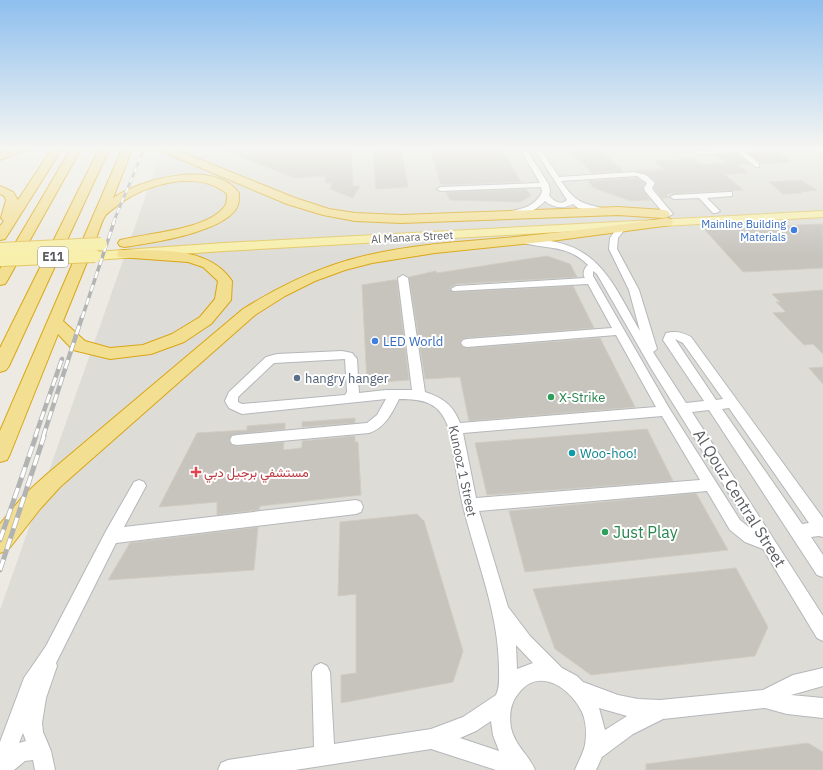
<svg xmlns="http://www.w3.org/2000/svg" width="823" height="770" font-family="'IBM Plex Sans',Vazirmatn,sans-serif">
<rect width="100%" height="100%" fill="#eceae2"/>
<!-- industrial -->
<polygon fill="#dddcd6" points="163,147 823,147 823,770 0,770 0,610"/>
<!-- building -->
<g fill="#c7c4be" stroke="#d0ccc1">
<polygon points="282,147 351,147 353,186 360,186 353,198 330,189 332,183 325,183 326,176 294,178 221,149"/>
<polygon points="430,147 501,147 521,182 441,185"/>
<polygon points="401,148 408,187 376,189 373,149"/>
<polygon points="599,148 623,171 592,173 570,151"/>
<polygon points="777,152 791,162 760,164 748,153"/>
<polygon points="737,154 750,164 737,164 748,173 724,174 743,190 666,194 669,198 664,198 665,199 663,199 654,188 656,182 647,174 636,171 664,170 655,161 694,159 700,164 726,163 716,155"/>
<polygon points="637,178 645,183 643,187 644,191 650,200 631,201 594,188 588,181"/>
<polygon points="801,180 817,190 800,192 802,193 783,194 769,182"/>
<polygon points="526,189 531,196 520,202 450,200 446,192"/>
<polygon points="823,224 823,268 743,272 704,229"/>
<polygon points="547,256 570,264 577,277 456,284 450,288 450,290 453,292 573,286 594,328 467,338 462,339 460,344 463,347 467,348 600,338 635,407 469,421 460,377 425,379 409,277 436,271 437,273"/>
<polygon points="393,280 397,280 409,380 367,383 362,285"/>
<polygon points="823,290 823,354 813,344 804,345 773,313 786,312 776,302 780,302 772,294"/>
<polygon points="823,367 823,384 809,368"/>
<polygon points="355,418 355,423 302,427 302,422"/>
<polygon points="285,423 285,429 232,435 229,441 232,445 237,446 284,442 283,450 302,448 302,441 355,436 355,442 358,442 361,495 260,506 259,510 217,515 217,502 159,507 197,433 247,430 247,426"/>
<polygon points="647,429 673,481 487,495 475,443"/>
<polygon points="696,493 728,550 525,572 509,511"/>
<polygon points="417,514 424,521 463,651 453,682 341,703 341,675 356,673 356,594 338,596 340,522"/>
<polygon points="258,527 254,570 108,580 130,543"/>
<polygon points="736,568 768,627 755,656 591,675 555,649 533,589"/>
<polygon points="808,743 823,752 823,770 646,770 646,764"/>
</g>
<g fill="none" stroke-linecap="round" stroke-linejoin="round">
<defs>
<g id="minor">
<path d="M519 147H525L549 185 550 192 549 195C553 201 561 206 567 200L533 147H539L559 177 634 172 646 175 655 183 652 188 653 190 673 214 669 216H666L645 191 644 188 647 183 637 176 561 181C576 203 581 203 606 209L607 211 603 213 578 208 573 204C564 209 553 208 545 201 537 210 520 218 508 216L507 214 508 212C522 209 536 206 542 192L541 187 441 191 437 189 441 187 540 183Z"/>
<polygon points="761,147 809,147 806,149 744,152 759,163 759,167 756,167 737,152 698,154 695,152 698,150"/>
<polygon points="729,192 732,192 732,196 707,198 720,211 716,213 713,213 699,198 674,199 670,197 674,195"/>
<path d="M621 226 625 229 618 238 617 249 639 290 657 349 653 352 686 403 704 401 663 340 666 333C676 331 682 332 691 337L823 518V537L819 536 811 537 823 555V577L817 575 709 410 692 412 823 616V641L817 638 763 549 745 542 730 530 707 491 479 511 508 607 530 636 562 668 577 676 583 682 618 695 638 699 660 700 763 690 793 675 823 668V686L791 695 823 698V718L787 714 765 708 663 719 633 734 602 757 596 770H575C578 762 583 754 585 745 587 734 586 721 582 712 570 687 538 666 518 694 510 704 509 716 511 728 515 746 529 755 535 770H496L431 749 295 770H218L221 763 228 760 314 747 312 672 315 666 321 663 327 666 330 672 334 744 431 729 463 717 496 695C500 687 499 678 499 669 499 613 476 560 463 506 457 481 454 454 449 429 440 402 424 399 399 399 392 413 385 428 369 433L237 445 232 444 230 440 232 436 237 435 367 423 377 415 386 399 242 414 229 408 225 401 229 392 266 357 277 354 342 351 352 353 357 359 359 393 386 390H412L398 278 403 275 408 278 425 392C443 398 453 405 460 423L656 407 616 335 467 347 463 346 461 343 463 340 467 339 612 328 588 284 453 291 451 289 456 286 585 278C582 274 584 268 588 265 568 245 548 249 523 243L522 241C526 236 536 239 542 240 600 245 614 286 640 331L629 290 609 249 610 238 618 227ZM593 271 597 274 651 368 751 529 740 520 669 408 593 276ZM675 339 683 343 723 399 716 400ZM345 359 347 392 345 395 242 404 238 402V397L274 363ZM729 408 809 523 802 524 722 409ZM662 416 700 480 476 498 463 433ZM516 645 533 663 517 669ZM599 708 627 716 605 730ZM491 721 493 735 499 751 460 738 476 731Z"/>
<path d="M139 480 144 482 146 486 124 527 356 500 361 502 363 507 361 512 356 514 116 543 56 663 57 666 46 698 42 723 43 732 51 751 55 770H35L33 760 25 761 14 770H0V742L24 678 46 646 106 531 134 482ZM23 733 26 741 19 743Z"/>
</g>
<polygon id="major" points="823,211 823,217 224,251 95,260 91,259 89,256 91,253 95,252 224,243"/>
<g id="highway">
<polygon points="16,147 30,147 29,149 0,160 0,153"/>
<polygon points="53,147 63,147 7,236 5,239 0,240 0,226 4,221 1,218 6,200 4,196 0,194 0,186 13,192 18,200"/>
<polygon points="72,147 82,147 7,281 5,284 0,285 0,269"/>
<polygon points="100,147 110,147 9,366 6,370 0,372 0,348"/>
<path d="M123 147H133L113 198C141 179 215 159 239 193 239 197 239 202 238 205 228 232 151 243 125 247L120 246 118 243 120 240C148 233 208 230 225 206 227 203 227 198 227 194 198 169 147 184 119 204 115 208 108 212 105 216 100 225 97 237 93 247 83 272 73 296 63 321L85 341 110 348 143 345 172 334 200 317 215 299 218 281 203 267 188 262 119 257 117 254 119 251 124 250C161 251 208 246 232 281L231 300 211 324 184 342 151 354 110 359 73 350 58 334 10 454 7 460 0 462V431Z"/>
<polygon points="155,147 169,147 295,198 329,209 355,213 401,215 618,207 664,210 668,211 670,214 668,217 664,218 618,215 401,223 355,221 323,215 287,204 156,149"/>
<path d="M667 218 671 219 673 222 671 225 551 241 435 253 372 263 345 270 315 281 285 296 255 315 60 487 40 509 8 550 0 553V524L24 495 46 475 243 309C272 291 301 276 333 265 388 246 447 243 504 238 559 233 613 226 667 218Z"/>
</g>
</defs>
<!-- minor casing -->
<use href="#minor" stroke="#b4b7bb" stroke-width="2"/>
<!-- major casing -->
<use href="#major" stroke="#e4c763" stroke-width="2"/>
<!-- highway casing -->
<use href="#highway" stroke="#d9a615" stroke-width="2"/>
<!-- minor -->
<use href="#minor" fill="#fff" fill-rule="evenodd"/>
<!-- major -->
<use href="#major" fill="#f7efab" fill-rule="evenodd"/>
<!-- highway -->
<use href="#highway" fill="#f3df92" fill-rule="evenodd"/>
<defs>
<polyline id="rail-far3" points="113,223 145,147"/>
<polyline id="rail-far2" points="82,318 114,222"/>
<g id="rail-far1">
<polyline points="35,437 62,359"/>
<polyline points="43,437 82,317"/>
</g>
<g id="rail">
<polyline points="0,540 36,436"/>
<polyline points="0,570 44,436"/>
</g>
</defs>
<!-- rail-far3 casing -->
<use href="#rail-far3" stroke="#b2b3b3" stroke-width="3"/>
<!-- rail-far2 casing -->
<use href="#rail-far2" stroke="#b2b3b3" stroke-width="3.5"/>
<!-- rail-far1 casing -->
<use href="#rail-far1" stroke="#b2b3b3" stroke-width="4.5"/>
<!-- rail casing -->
<use href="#rail" stroke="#b2b3b3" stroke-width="5"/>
<!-- rail-far3 -->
<use href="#rail-far3" stroke="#fff" stroke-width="2" stroke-dasharray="5.5" stroke-linecap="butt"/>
<!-- rail-far2 -->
<use href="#rail-far2" stroke="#fff" stroke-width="2.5" stroke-dasharray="7" stroke-linecap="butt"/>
<!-- rail-far1 -->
<use href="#rail-far1" stroke="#fff" stroke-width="3" stroke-dasharray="9" stroke-linecap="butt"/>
<!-- rail -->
<use href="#rail" stroke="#fff" stroke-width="3.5" stroke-dasharray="11" stroke-linecap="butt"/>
<defs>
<g id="major-bridge">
<polyline points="0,249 101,244"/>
<polyline points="2,260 95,256"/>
</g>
</defs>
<!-- major-bridge casing -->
<use href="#major-bridge" stroke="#e4c763" stroke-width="14" stroke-linecap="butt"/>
<!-- major-bridge -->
<use href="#major-bridge" stroke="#f7efab" stroke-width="12"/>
</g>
<!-- sky -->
<linearGradient id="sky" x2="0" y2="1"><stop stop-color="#8ebfee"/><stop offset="0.58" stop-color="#f6f6f2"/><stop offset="1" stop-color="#f6f6f2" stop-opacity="0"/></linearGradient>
<rect width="823" height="255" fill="url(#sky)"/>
<!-- markers -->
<g fill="#3f7fe0" stroke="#fff" stroke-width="1.5">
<circle cx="794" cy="230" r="4"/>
<circle cx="375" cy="341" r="4"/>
</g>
<circle fill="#5c6f8a" stroke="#fff" stroke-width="1.5" cx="297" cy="378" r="4"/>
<g fill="#2e9e5b" stroke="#fff" stroke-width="1.5">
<circle cx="551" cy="397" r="4"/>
<circle cx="605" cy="532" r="4"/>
</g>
<circle fill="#0f9aa8" stroke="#fff" stroke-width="1.5" cx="572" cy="453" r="4"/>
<path fill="#e0444e" stroke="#fff" stroke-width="1.5" d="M194 466h4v4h4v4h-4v4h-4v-4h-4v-4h4z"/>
<g text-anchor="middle" stroke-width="4" stroke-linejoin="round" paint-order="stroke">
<!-- far-shop labels -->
<g font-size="11" fill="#366cbe" stroke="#fff" text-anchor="end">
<text x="786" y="228">Mainline Building<tspan x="786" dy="13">Materials</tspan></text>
</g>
<!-- far-street labels -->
<g font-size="11" fill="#5a5d61" stroke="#fff">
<text transform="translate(412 237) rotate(-3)" y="4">Al Manara Street</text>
</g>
<!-- shield labels -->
<rect fill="#fff" stroke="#8c8e90" stroke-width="1" x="38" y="247" width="30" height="20" rx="3"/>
<g font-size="12" font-weight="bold" fill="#5a5d61">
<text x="53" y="261">E11</text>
</g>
<!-- shop labels -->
<g font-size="13" fill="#366cbe" stroke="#fff" text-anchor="start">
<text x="383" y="346">LED World</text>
</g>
<!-- service labels -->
<g font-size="13" fill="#4e5e75" stroke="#fff" text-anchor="start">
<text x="305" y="383">hangry hanger</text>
</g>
<!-- leisure labels -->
<g font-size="13" fill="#27864d" stroke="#fff" text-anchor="start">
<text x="559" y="402">X-Strike</text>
</g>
<!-- culture labels -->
<g font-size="13" fill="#0d838f" stroke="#fff" text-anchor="start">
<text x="580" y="458">Woo-hoo!</text>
</g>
<!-- street labels -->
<g font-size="13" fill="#5a5d61" stroke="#fff">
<text transform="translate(463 471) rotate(78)" y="5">Kunooz 1 Street</text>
</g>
<!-- health labels -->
<g font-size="13" fill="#be3a42" stroke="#fff" text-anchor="start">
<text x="204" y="477">مستشفي برجيل دبي</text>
</g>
<!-- near-street labels -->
<g font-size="16" fill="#5a5d61" stroke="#fff">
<text transform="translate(740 498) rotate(58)" y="6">Al Qouz Central Street</text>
</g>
<!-- near-leisure labels -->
<g font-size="16" fill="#27864d" stroke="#fff" text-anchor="start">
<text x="613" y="538">Just Play</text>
</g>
</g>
</svg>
